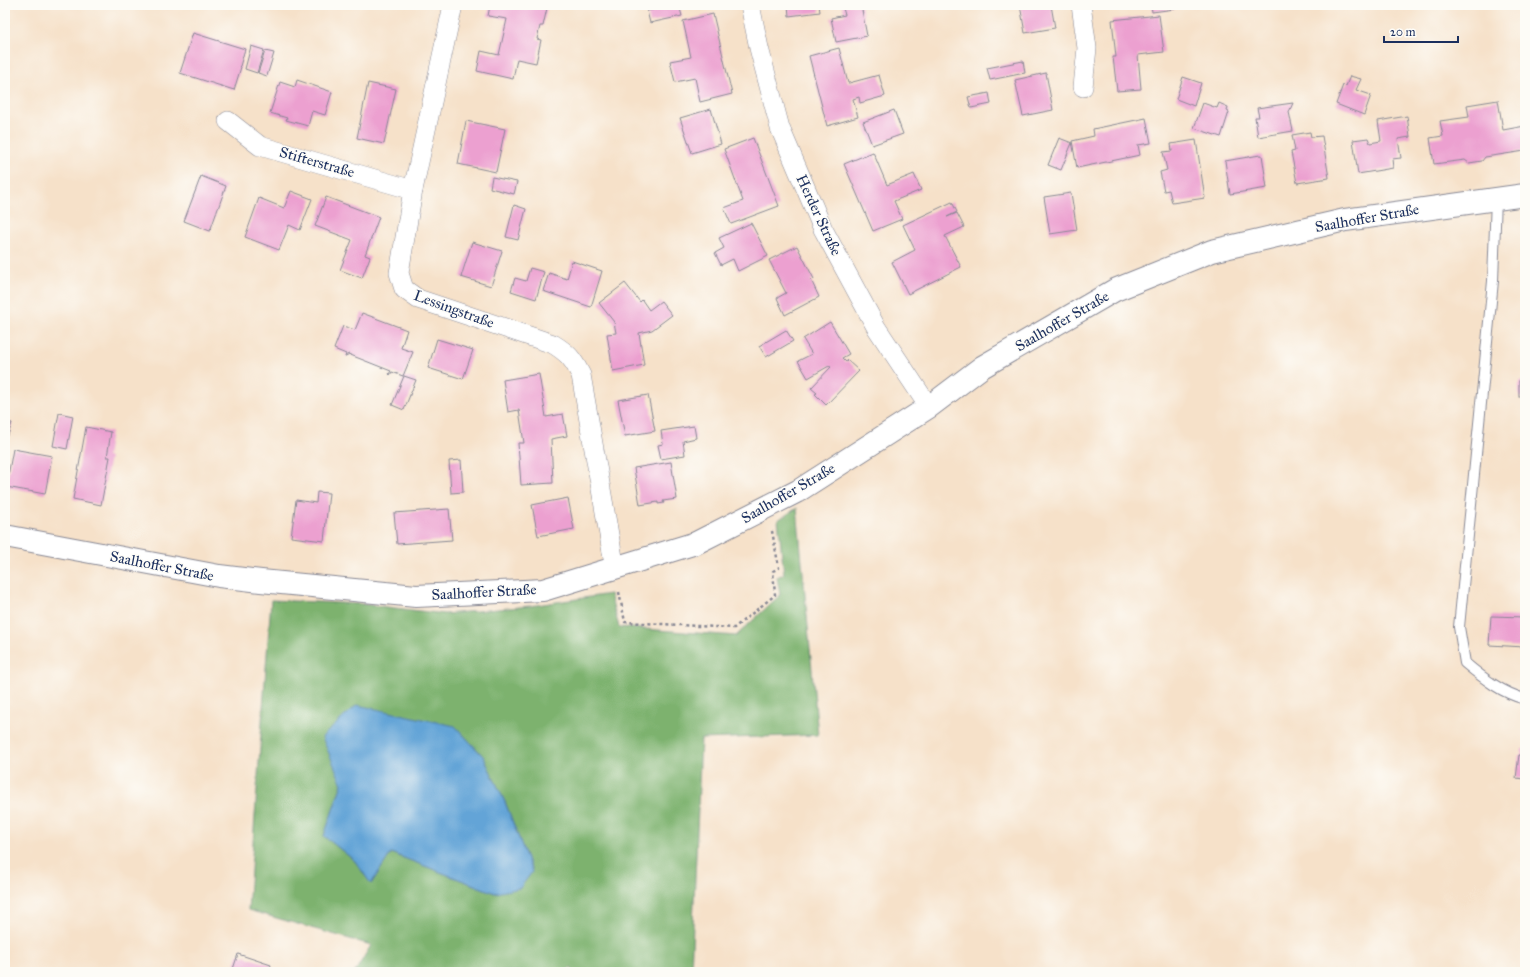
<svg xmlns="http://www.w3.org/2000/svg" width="1530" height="977" font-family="'IM FELL Great Primer',serif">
<rect width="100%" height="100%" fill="#fdfcf7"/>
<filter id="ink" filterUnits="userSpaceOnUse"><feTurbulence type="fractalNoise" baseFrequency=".025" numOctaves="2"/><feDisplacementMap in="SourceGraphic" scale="8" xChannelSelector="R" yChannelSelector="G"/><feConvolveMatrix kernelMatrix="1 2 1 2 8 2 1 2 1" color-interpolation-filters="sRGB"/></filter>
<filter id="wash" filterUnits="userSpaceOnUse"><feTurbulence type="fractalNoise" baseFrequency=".012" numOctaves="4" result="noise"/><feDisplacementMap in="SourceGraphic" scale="16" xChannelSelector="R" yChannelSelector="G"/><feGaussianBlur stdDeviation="0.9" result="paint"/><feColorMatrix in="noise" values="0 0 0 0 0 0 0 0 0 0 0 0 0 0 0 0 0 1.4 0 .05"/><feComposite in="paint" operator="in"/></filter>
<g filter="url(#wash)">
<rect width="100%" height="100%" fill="#f6e1c9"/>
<!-- forest -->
<path fill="#7db26e" stroke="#4c7066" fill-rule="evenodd" d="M797 508 818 735 701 739 691 972H574L571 968 564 972H355L371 945 248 910 271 600 362 604 445 614 530 606 610 594 619 627 736 636 780 595 777 577 784 574 778 520ZM455 726 483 756 505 802 532 872 495 893 391 853 371 884 355 861 324 836 342 784Z"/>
<!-- water -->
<polygon fill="#64a4d7" stroke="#406a9a" points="357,705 455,726 483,756 505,802 532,872 520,888 495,893 391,853 371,884 355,861 324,836 342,784 322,737"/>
<g id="blocks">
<!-- building -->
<g fill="#eca0d0">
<polygon points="490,5 533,5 547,8 543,26 540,26 537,39 541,40 536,63 517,59 513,79 477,71 481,51 499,55 507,19 488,16"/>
<polygon points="672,5 679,5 682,16 650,23 647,11"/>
<polygon points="788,5 819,5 820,12 789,16"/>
<polygon points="842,5 861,5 867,36 836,42 831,18 845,15"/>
<polygon points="1020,5 1051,5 1055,28 1025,33"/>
<polygon points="1151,5 1175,5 1175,9 1152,12"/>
<polygon points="713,14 732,94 700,102 695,78 675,82 670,61 691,57 683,21"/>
<polygon points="1159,15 1164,52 1138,55 1141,89 1117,91 1113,57 1116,57 1112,20"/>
<polygon points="193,33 245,49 240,66 241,67 234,90 180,73"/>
<polygon points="251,46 264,50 257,73 245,69"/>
<polygon points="839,48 848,83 849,83 879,75 885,96 860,103 859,97 853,99 858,117 827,126 809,56"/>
<polygon points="265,51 274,53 267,76 258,73"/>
<polygon points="1023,61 1025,73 990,80 987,68"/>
<polygon points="1046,73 1053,110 1023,116 1015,80"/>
<polygon points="1350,76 1361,79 1356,90 1371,95 1364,115 1336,104 1343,85 1346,86"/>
<polygon points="1183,77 1201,83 1194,106 1176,99"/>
<polygon points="297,80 332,92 325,115 312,111 308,126 286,120 287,118 270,113 280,82 295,87"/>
<polygon points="368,83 396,89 384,144 357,138"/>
<polygon points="989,93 991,104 971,108 968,97"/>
<polygon points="1498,100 1503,130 1525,126 1525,151 1485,157 1482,161 1469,163 1465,160 1434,164 1430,138 1443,136 1440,121 1469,117 1467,105"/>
<polygon points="1203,103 1217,108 1219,103 1228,107 1227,111 1229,112 1221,137 1194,128"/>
<polygon points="1293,103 1289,112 1293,131 1258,137 1255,117 1259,117 1257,108"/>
<polygon points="711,109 721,144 692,153 680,118"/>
<polygon points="894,110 903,134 872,145 863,122"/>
<polygon points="1407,116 1410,137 1398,139 1401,158 1392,159 1393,168 1358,174 1353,140 1368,138 1370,143 1381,141 1378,121"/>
<polygon points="1146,118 1151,143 1138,145 1140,155 1077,168 1072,141 1094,136 1093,129"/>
<polygon points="466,121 505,129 496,172 458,164"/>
<polygon points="1310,132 1311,137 1322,136 1329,178 1297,183 1291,152 1295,151 1292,135"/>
<polygon points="753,138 779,206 731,224 724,208 743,201 724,149"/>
<polygon points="1059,138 1072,143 1061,170 1048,165"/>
<polygon points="1196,140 1205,198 1172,203 1169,190 1164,191 1160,172 1167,170 1163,152 1172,151 1171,144"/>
<polygon points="873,152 887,185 914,174 921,190 894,201 902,219 873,231 844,164"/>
<polygon points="1260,155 1262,155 1267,188 1230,194 1225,161"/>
<polygon points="201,176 226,186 210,231 184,221"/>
<polygon points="492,177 517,182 514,194 490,188"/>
<polygon points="291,191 312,199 300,230 289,225 279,250 245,237 259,198 284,208"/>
<polygon points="1071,193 1077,230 1050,234 1044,197"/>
<polygon points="326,197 379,217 365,255 370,257 362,278 340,270 352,240 315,226"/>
<polygon points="952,202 957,212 947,217 957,213 964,227 945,236 961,267 908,294 892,262 915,250 903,225"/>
<polygon points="514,205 526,209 518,240 506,237"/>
<polygon points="751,223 768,256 738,271 733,259 721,265 715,253 724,248 719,238"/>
<polygon points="472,242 502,251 491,286 461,277"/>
<polygon points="797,246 814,279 811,280 819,297 785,315 777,298 786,293 769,260"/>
<polygon points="572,261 602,271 591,307 543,291 549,273 567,279"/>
<polygon points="530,268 544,272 536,299 511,291 515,278 526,281"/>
<polygon points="625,283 640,302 642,300 649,310 661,301 672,315 652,330 639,333 644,365 613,371 607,334 616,333 614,322 599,303"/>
<polygon points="362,313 407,330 401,348 413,352 403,376 392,372 390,375 389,374 391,371 348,354 346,357 345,357 346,354 334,349 343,326 355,330"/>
<polygon points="830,322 849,354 842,358 846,362 847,360 859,371 826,405 815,394 817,393 811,388 831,367 829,366 808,378 798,361 812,354 803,339"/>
<polygon points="786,330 793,341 766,357 759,346"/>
<polygon points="437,339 473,350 463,379 428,368"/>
<polygon points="539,374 546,417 563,414 567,436 551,439 553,483 521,485 518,443 524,443 519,410 508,412 503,380"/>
<polygon points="404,376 416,380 404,410 392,405"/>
<rect x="1519" y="381" width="6" height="16"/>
<polygon points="648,395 655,431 625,436 618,400"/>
<polygon points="59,413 73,416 67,449 53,446"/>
<polygon points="5,421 12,423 8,435 5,434"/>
<polygon points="694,426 696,438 683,441 685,455 661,459 658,445 663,444 661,431"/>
<polygon points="86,427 111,432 107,457 110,457 101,505 73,499"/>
<polygon points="13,449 52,456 45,494 6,487"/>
<polygon points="461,460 463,492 451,493 449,461"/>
<polygon points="671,462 677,499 663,501 664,503 658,504 658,502 640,505 634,468"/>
<polygon points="317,492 329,493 324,541 291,537 296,500 316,503"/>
<polygon points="568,498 574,529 538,536 532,505"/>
<polygon points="449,509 452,540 397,544 394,513"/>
<polygon points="1491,616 1525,617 1525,647 1489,645"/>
<polygon points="1522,749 1525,749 1525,779 1516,778 1519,755 1521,755"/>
<polygon points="238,954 271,965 269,972 232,972"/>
</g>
</g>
</g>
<g filter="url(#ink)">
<use href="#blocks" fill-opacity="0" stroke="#888894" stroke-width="1"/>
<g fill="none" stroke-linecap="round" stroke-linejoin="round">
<defs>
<path id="service" d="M1496 198 1493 281 1459 627 1465 663C1483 678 1502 693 1525 699"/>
<g id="minor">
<path d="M453 5 413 190 399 273 404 289 418 299 553 344C568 353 573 359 581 375L615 569"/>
<polyline points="750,5 759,48 780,128 823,229 876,327 929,407"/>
<polyline points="1081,5 1087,48 1083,87"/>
<polyline points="228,121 260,146 413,190"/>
</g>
<polyline id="tertiary" points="5,536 219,576 261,581 416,596 543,590 696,543 798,491 929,407 982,367 1115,290 1212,251 1345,220 1525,195"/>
</defs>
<!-- service casing -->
<use href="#service" stroke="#888894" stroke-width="12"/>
<!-- minor casing -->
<use href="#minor" stroke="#888894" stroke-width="20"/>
<!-- tertiary casing -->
<use href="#tertiary" stroke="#888894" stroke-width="24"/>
<!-- path -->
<polyline stroke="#888894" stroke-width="2.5" stroke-dasharray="3 3" stroke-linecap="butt" points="619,592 625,622 734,628 775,595 773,571 779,568 772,531"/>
<!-- service -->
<use href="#service" stroke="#fff" stroke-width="10"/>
<!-- minor -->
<use href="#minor" stroke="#fff" stroke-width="19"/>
<!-- tertiary -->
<use href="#tertiary" stroke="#fff" stroke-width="22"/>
</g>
</g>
<g text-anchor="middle" stroke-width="3" stroke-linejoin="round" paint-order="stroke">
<!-- street labels -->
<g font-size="15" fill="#1b2f5e" stroke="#fdfcf7">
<text transform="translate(317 162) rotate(16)" y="5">Stifterstraße</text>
<text transform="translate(819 215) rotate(65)" y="5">Herder Straße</text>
<text transform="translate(1367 218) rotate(-10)" y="5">Saalhoffer Straße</text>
<text transform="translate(454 309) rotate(20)" y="5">Lessingstraße</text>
<text transform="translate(1062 321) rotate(-30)" y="5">Saalhoffer Straße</text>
<text transform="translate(788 493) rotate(-30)" y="5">Saalhoffer Straße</text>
<text transform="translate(162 566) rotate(11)" y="5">Saalhoffer Straße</text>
<text transform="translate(484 592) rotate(-3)" y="5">Saalhoffer Straße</text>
</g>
</g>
<!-- margin -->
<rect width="1530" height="977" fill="none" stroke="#fdfcf7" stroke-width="20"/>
<!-- scale -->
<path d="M1384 36v6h74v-6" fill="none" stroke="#1b2f5e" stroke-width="2"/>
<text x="1390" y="36" font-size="12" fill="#1b2f5e" stroke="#fdfcf7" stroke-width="3" paint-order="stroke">20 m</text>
</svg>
